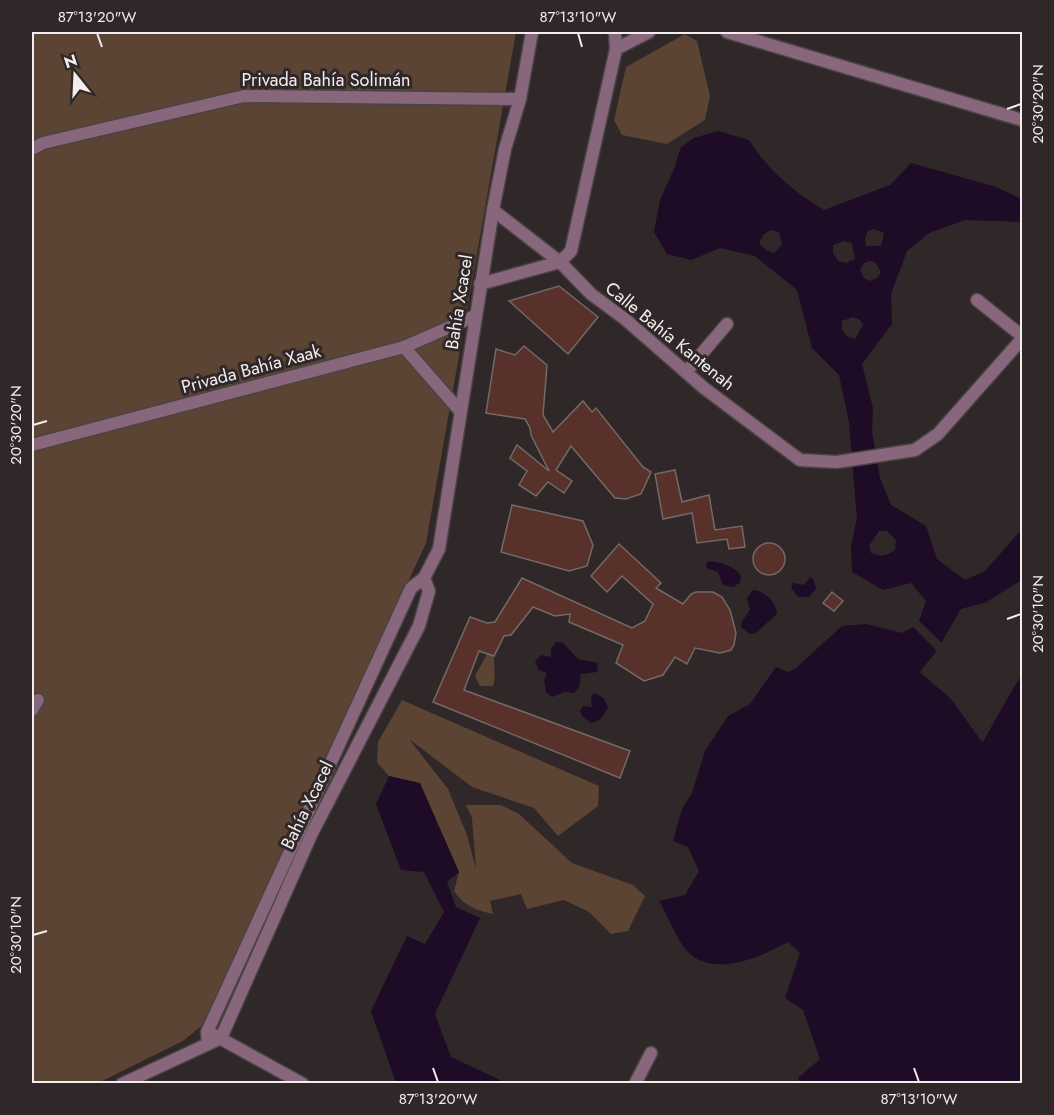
<svg xmlns="http://www.w3.org/2000/svg" width="1054" height="1115" font-family="Jost,sans-serif">
<rect width="100%" height="100%" fill="#2f2728"/>
<!-- green -->
<g fill="#5b4433">
<polygon points="32,32 516,32 426,543 205,1023 183,1041 98,1083 32,1083"/>
<polygon points="685,34 697,41 710,96 705,120 667,144 622,135 614,120 626,67"/>
<path d="M487 654 494 656C494 666 496 677 493 686H480L475 676Z"/>
<path d="M402 700 599 786 598 806 558 836 534 808 472 787 409 739 448 789 467 835 476 869 472 818 466 805H501L519 814 572 863 633 885 645 896 628 931 611 934 589 912 564 900 527 909 521 894 490 901 493 914C476 910 464 906 454 891L459 872 420 784 389 776 377 762 378 742Z"/>
</g>
<!-- water -->
<g fill="#1e0b26" fill-rule="evenodd">
<path d="M718 131 749 140C769 171 792 191 824 210L890 185 911 163 996 187 1022 199V222L965 220 929 233 907 251 891 294 892 324 862 364 873 408 872 431 880 478 891 505 926 526 937 559 965 580 985 571 1022 529V580L985 603 961 609 942 643 919 621 926 601 911 583 883 590 852 572 851 547 857 518 849 422 839 375 812 348 797 290 755 256 720 248 691 260 667 254 654 232 660 200 674 169 681 147 694 138ZM874 229 884 233 881 246H866L865 238 868 231ZM771 230 779 232 782 245 774 253 766 250 759 243 764 234ZM844 241 852 243 855 259 846 263 838 261 833 253V245ZM869 261 875 262 881 272 877 278 870 281 864 278 860 270 864 263ZM853 317 860 320 863 325 855 339 848 337 842 330V321ZM879 531H887L896 540 895 550C887 556 881 557 871 553L869 546Z"/>
<path d="M707 562C718 561 735 566 741 576L740 582 734 587 723 585 718 572 706 568Z"/>
<polygon points="810,577 814,580 816,589 809,597 798,597 791,587 793,583 804,585"/>
<path d="M753 590C764 590 776 602 777 614L756 633 750 634 741 627 742 621 750 610 747 598Z"/>
<path d="M866 624 902 633 913 627 937 651 920 672 951 699 982 742 1022 674V1083H801L798 1078 820 1059 803 1010 785 998 800 953 788 942C762 956 716 978 689 953 678 942 667 915 659 901L685 895 699 871 688 847 673 841 682 809 692 793 705 751 728 716 750 704 776 667 788 672 796 668 842 626Z"/>
<polygon points="556,642 563,643 578,659 598,663 597,672 581,674 579,687 574,693 565,692 552,697 546,692 544,680 547,673 539,670 535,662 541,655 551,657 551,649"/>
<polygon points="594,693 604,698 608,708 600,720 591,723 582,716 580,711 583,706 592,707 591,697"/>
<polygon points="389,776 420,783 459,872 447,882 456,907 480,918 435,1014 451,1057 502,1081 501,1083 396,1083 371,1011 407,936 425,944 444,912 424,872 401,870 376,804"/>
</g>
<!-- pier -->
<g fill="#2f2728">
<polygon points="1022,580 1022,584 987,605 963,612 944,644 940,645 961,609 985,603"/>
<polygon points="939,648 939,652 924,672 953,697 982,737 1022,671 983,742 951,699 920,672"/>
</g>
<!-- building -->
<g fill="#58322a" stroke="#736a68" stroke-width="1.5">
<polygon points="559,286 598,317 568,354 509,301"/>
<polygon points="524,346 547,365 543,415 553,432 583,401 592,412 596,408 643,467 651,472 641,494 626,499 615,498 571,446 556,470 572,481 564,493 548,482 536,496 519,485 527,471 510,458 517,445 549,471 531,435 530,428 525,419 486,413 496,349 515,355"/>
<polygon points="675,470 682,502 709,495 715,530 742,526 745,547 729,549 727,539 697,543 692,513 663,519 655,474"/>
<polygon points="512,505 583,521 593,545 587,566 569,571 501,552"/>
<circle cx="769" cy="559" r="16"/>
<polygon points="619,544 661,583 656,588 683,604 691,594 696,592 713,592 722,597 730,610 736,633 734,645 731,650 720,653 695,648 687,664 675,657 663,675 644,681 616,663 623,645 569,622 570,614 555,616 533,607 511,635 504,636 494,656 479,651 464,690 630,751 620,778 433,702 470,617 487,623 495,622 522,578 632,628 645,621 653,604 622,576 607,592 591,576"/>
<polygon points="832,592 843,601 834,611 823,603"/>
</g>
<g fill="none" stroke-linecap="round" stroke-linejoin="round">
<defs>
<g id="street">
<polyline points="727,32 1022,120"/>
<polyline points="616,49 649,32"/>
<polyline points="32,149 43,143 244,96 520,99"/>
<polyline points="493,210 560,262 591,294 625,319 704,388 800,460 837,462 915,450 938,434 1022,339"/>
<polyline points="480,284 560,262 571,251 616,49 615,32"/>
<polyline points="977,300 1022,336"/>
<polyline points="404,347 460,411"/>
<polyline points="686,372 727,324"/>
<polyline points="32,445 404,347 475,316"/>
<polyline points="32,710 38,700"/>
<polyline points="214,1035 303,1084"/>
<polyline points="208,1044 207,1032 411,588 424,578 439,549 493,210 505,149 520,99 532,32"/>
<polyline points="122,1084 221,1038 311,835 419,626 429,591 424,578"/>
<polyline points="635,1084 651,1053"/>
</g>
</defs>
<!-- street casing -->
<use href="#street" stroke="#4a4344" stroke-width="15"/>
<!-- street -->
<use href="#street" stroke="#88667b" stroke-width="12"/>
</g>
<!-- ticks -->
<path fill="none" stroke="#f3edee" stroke-width="2" d="M97 33 102 47M578 33 582 47M1007 109 1021 104M33 425 47 421M1007 619 1021 614M33 935 47 931M433 1068 438 1082M914 1068 919 1082"/>
<g text-anchor="middle" stroke-width="6" stroke-linejoin="round" paint-order="stroke">
<!-- street labels -->
<g font-size="18" fill="#f3edee" stroke="#2f2728">
<text x="326" y="86">Privada Bahía Solimán</text>
<text transform="translate(459 302) rotate(-81)" y="6">Bahía Xcacel</text>
<text transform="translate(670 336) rotate(39)" y="6">Calle Bahía Kantenah</text>
<text transform="translate(251 369) rotate(-15)" y="6">Privada Bahía Xaak</text>
<text transform="translate(307 805) rotate(-64)" y="6">Bahía Xcacel</text>
</g>
</g>
<!-- border -->
<rect width="1054" height="1115" fill="none" stroke="#2f2728" stroke-width="66"/>
<!-- north arrow -->
<g transform="translate(75 75) rotate(342)" stroke="#2f2728" stroke-width="4.5" paint-order="stroke">
<path d="M0-4.5L10 22L0 15L-10 22Z" fill="#f3edee"/>
<text y="-9" font-size="16" font-weight="bold" text-anchor="middle" fill="#f3edee">N</text>
</g>
<rect x="33" y="33" width="988" height="1049" fill="none" stroke="#f3edee" stroke-width="2"/>
<g font-size="15" text-anchor="middle" fill="#f3edee">
<text x="97" y="22">87°13'20"W</text>
<text x="578" y="22">87°13'10"W</text>
<text transform="translate(1038 104) rotate(-90)" y="5">20°30'20"N</text>
<text transform="translate(16 425) rotate(-90)" y="5">20°30'20"N</text>
<text transform="translate(1038 614) rotate(-90)" y="5">20°30'10"N</text>
<text transform="translate(16 935) rotate(-90)" y="5">20°30'10"N</text>
<text x="438" y="1104">87°13'20"W</text>
<text x="919" y="1104">87°13'10"W</text>
</g>
</svg>
